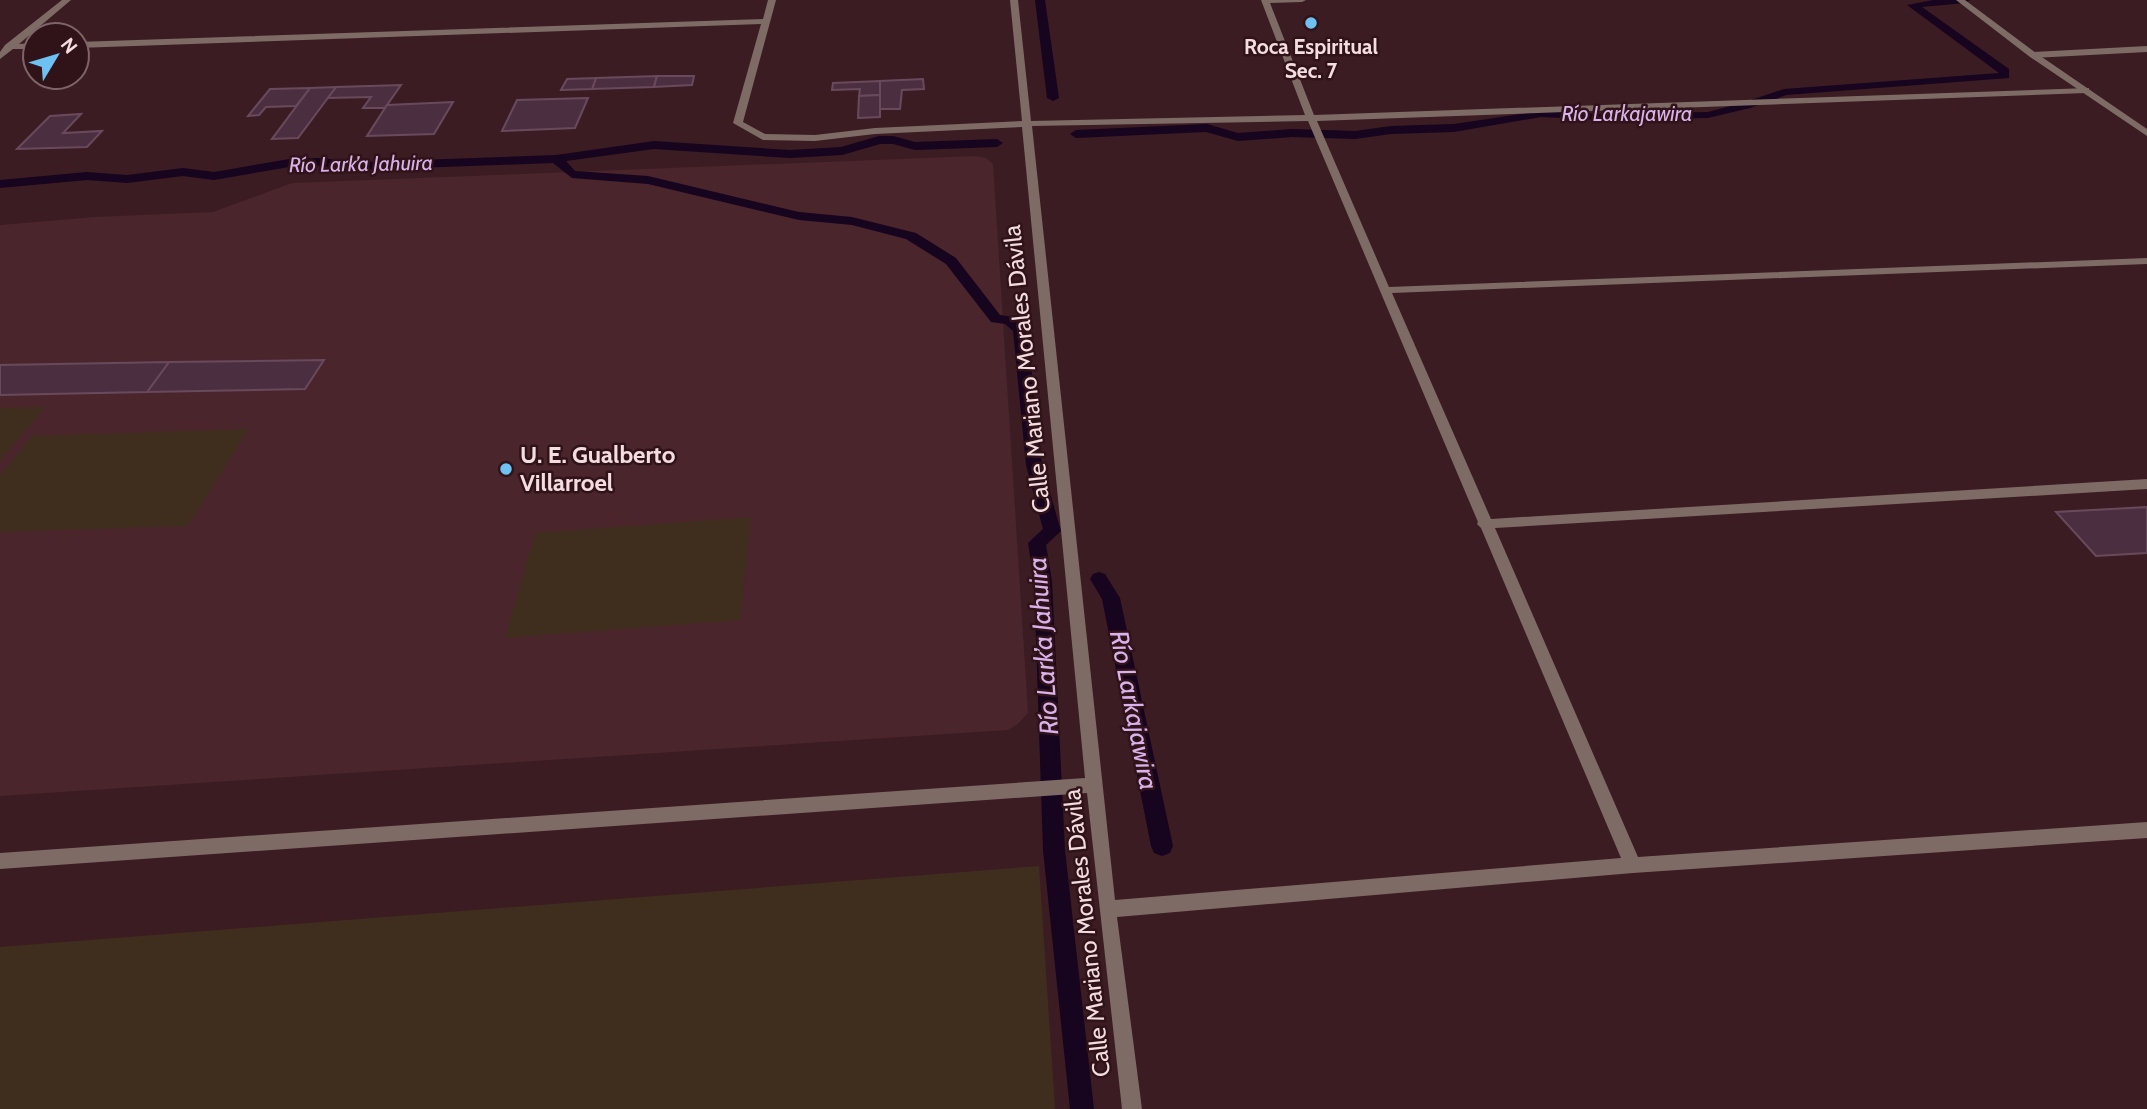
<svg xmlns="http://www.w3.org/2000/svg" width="2147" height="1109" font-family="Cabin,sans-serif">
<rect width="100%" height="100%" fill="#3b1c22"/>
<!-- built -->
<polygon fill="#4a252c" points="976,156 986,158 993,164 1028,713 1019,723 1008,730 0,796 0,225 95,217 213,212 292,183"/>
<!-- green -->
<g fill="#3f2e1e">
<polygon points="45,407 0,461 0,408"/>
<polygon points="249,429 188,526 0,532 0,475 32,436"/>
<polygon points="751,517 740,620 505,638 535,533"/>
<polygon points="1039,866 1055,1109 0,1109 0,947"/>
</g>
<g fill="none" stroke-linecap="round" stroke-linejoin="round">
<!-- stream -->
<g fill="#17041e" fill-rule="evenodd">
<polygon points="1035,0 1045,0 1059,98 1053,101 1047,98"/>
<polygon points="1933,0 1970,0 1965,3 1922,7 2009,69 2009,78 1786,95 1750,108 1708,118 1603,120 1541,117 1454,132 1391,134 1355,139 1292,137 1238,141 1206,132 1076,138 1070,134 1076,130 1207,124 1238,133 1292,129 1355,131 1391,126 1454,124 1541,111 1603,114 1708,112 1742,103 1784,89 1999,73 1907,5"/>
<polygon points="879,136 893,136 915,142 997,139 1003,143 997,147 915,150 893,144 880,144 842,155 790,158 654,149 566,161 575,171 648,176 799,212 852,217 916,233 956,258 1000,315 1014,317 1027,329 1042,465 1061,531 1046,545 1052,581 1065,850 1094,1109 1070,1109 1043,850 1034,581 1028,543 1043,529 1026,465 1013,331 1005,324 991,322 946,264 906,239 852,225 799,220 648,184 572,178 553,163 362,170 318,166 289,167 214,180 183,176 127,183 87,180 0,188 0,180 87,172 127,175 183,168 214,172 289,159 318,158 362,162 556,155 654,141 790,150 841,147"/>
<polygon points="1099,572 1105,574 1120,598 1173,846 1170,853 1162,856 1154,853 1151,846 1102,599 1090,579 1093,574"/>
</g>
</g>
<!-- building -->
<g fill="#4b2f40" stroke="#684a5c" stroke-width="2">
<polygon points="657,76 654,87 592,89 596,78"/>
<polygon points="657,76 694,76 692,85 654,87"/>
<polygon points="596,78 592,89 561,90 567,79"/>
<polygon points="923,79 924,89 902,90 900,109 880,109 880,81"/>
<polygon points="880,81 880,95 859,96 860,89 832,90 833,83"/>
<polygon points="401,85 385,108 363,108 371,97 327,98 336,87"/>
<polygon points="336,87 298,138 272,139 310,88"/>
<polygon points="310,88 296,106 266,107 259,115 248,116 270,89"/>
<polygon points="880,95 880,117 858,118 859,96"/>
<polygon points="588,98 575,128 502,131 517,100"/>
<polygon points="453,102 434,134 367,136 387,105"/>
<polygon points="81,114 63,133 102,131 87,147 17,149 50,116"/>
<polygon points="324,360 305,389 147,392 169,362"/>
<polygon points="169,362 147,392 0,395 0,365"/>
<polygon points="2147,507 2147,553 2096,556 2056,512"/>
</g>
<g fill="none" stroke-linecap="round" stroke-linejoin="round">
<!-- minor -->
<g fill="#7e6b65" fill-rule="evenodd">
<polygon points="62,0 71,0 19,44 35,43 35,49 13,49 0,59 0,52 5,45"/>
<path d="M768 0H776L743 122 765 134 815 135 875 128 1022 121 1010 0H1018L1031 121 1305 115 1261 0H1306L1302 2 1270 3 1314 115 2089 88V92L2086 93 1317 121 1389 287 2147 258V264L1392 293 1491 519 2147 479V489L1495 528 1638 857 2147 822V838L1633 873 1117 917 1142 1109H1122L1087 793 0 869V853L1085 778 1022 127 875 134 815 141 763 140 733 123 761 24 77 48V42L763 19ZM1308 121 1478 522 1477 524 1481 528 1621 858 1115 900 1032 126Z"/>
<polygon points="2147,46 2147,52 2033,58 2029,55 2033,52"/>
</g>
<!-- tertiary -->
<polygon fill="#7e6b65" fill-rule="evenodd" points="1956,0 1965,0 2036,53 2147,129 2147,136 2030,57"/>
</g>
<!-- markers -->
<g fill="#6ec2f3" stroke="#301319" stroke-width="2.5">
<circle cx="1311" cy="23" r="7"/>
<circle cx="506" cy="469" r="7"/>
</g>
<g text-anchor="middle" stroke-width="5" stroke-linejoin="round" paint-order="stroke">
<!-- far-poi labels -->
<g font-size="21" font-weight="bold" fill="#f3dde0" stroke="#301319">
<text x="1311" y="54">Roca Espiritual<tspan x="1311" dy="24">Sec. 7</tspan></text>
</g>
<!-- far-water labels -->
<g font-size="21" font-style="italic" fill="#dab2eb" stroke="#301319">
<text x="1627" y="121">Río Larkajawira</text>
<text transform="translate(361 164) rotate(-1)" y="7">Río Lark’a Jahuira</text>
</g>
<!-- street labels -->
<g font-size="24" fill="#f3dde0" stroke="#301319">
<text transform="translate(1027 369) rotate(-96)" y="8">Calle Mariano Morales Dávila</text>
<text transform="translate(1087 933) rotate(-96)" y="8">Calle Mariano Morales Dávila</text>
</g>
<!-- poi labels -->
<g font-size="24" font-weight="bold" fill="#f3dde0" stroke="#301319" text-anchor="start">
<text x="520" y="463">U. E. Gualberto<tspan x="520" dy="28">Villarroel</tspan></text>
</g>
<!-- water labels -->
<g font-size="26" font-style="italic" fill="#dab2eb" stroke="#301319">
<text transform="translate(1043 646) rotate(-94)" y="9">Río Lark’a Jahuira</text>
<text transform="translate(1134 710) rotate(79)" y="9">Río Larkajawira</text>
</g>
</g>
<!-- north arrow -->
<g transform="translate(56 56) rotate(52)"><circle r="33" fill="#301319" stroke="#7e6469" stroke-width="2"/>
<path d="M0-5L12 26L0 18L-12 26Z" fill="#6ec2f3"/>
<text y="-10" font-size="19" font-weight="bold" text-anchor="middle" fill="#f3dde0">N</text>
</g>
</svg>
